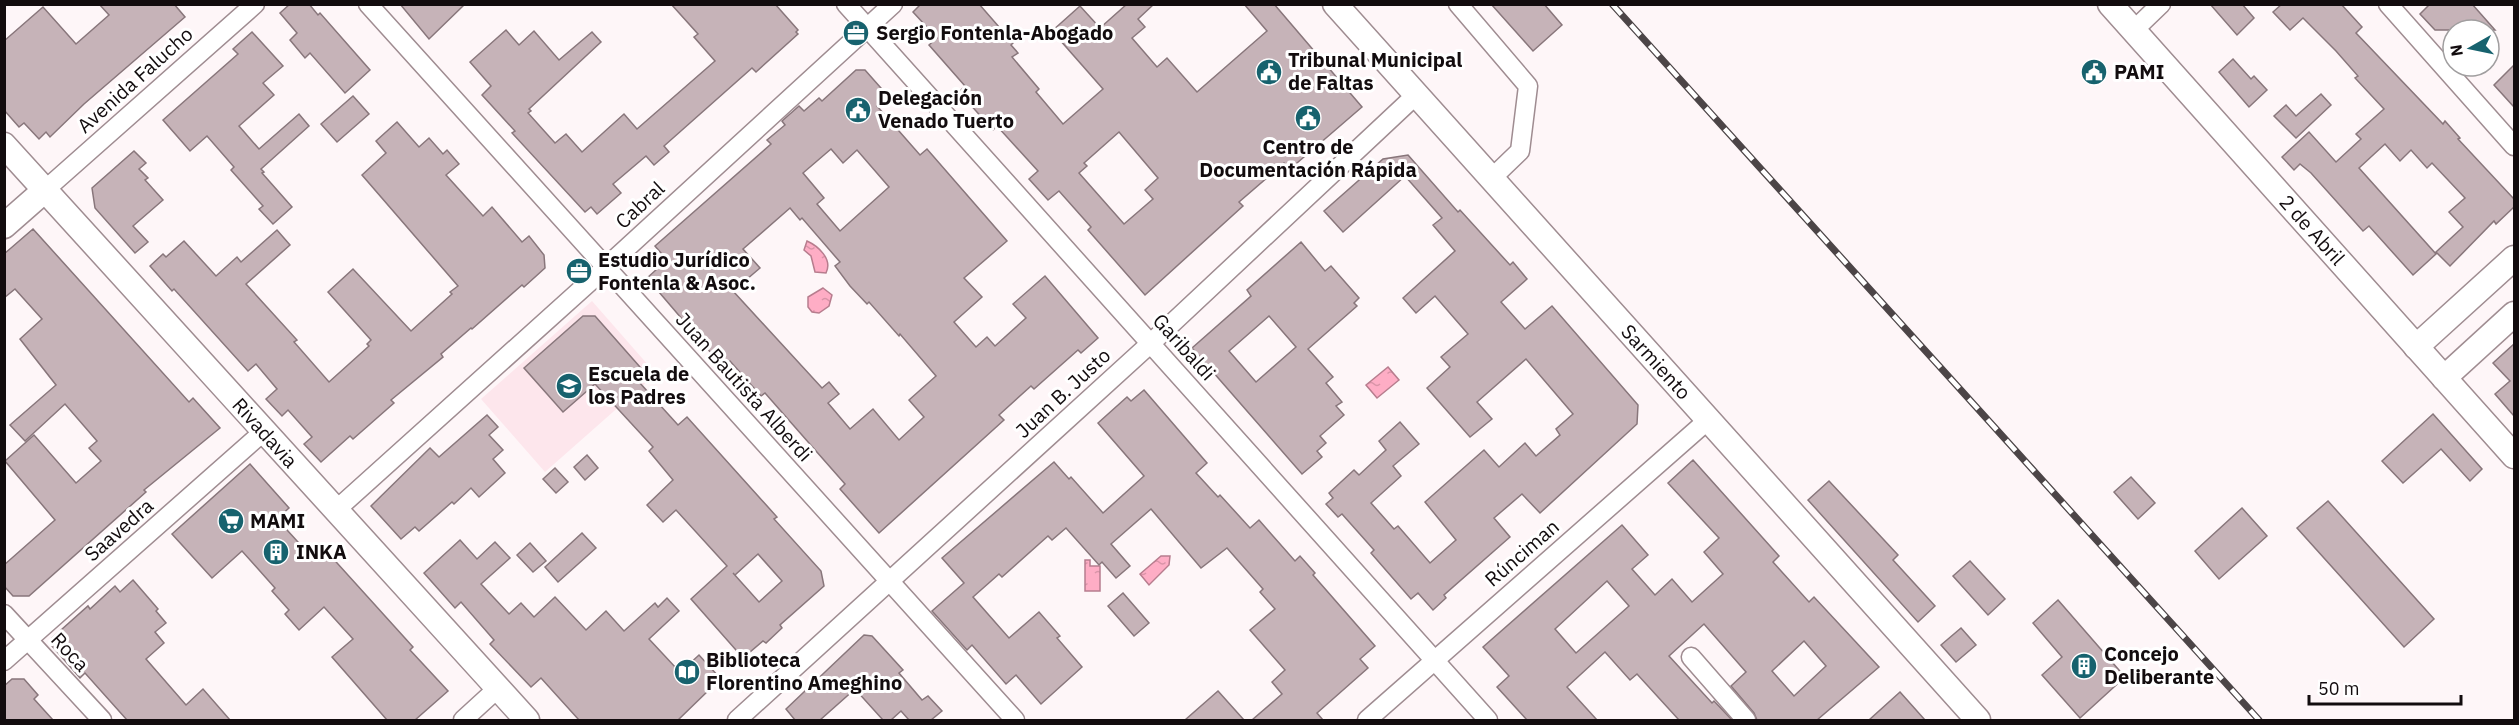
<svg xmlns="http://www.w3.org/2000/svg" width="2519" height="725" font-family="'IBM Plex Sans',sans-serif">
<defs>
<pattern id="water-ripples" width="26" height="14" patternUnits="userSpaceOnUse" patternTransform="scale(1.5)"><rect width="26" height="14" fill="#feadc5"/><path d="M2 4q2-2 4 0t4 0M15 11q2-2 4 0t4 0" fill="none" stroke="#d994a8"/></pattern>
</defs>
<rect width="100%" height="100%" fill="#fef6f8"/>
<!-- built -->
<polygon fill="#fde6ec" points="592,301 656,374 545,472 481,399"/>
<!-- water -->
<g fill="url(#water-ripples)" stroke="#b77d8e" stroke-width="1.5">
<path d="M807 241C818 246 833 259 826 273L815 272 811 256 804 250Z"/>
<polygon points="823,288 832,295 829,306 819,313 812,312 808,307 808,297"/>
<polygon points="1388,367 1399,380 1377,398 1366,385"/>
<polygon points="1161,556 1170,556 1169,565 1149,585 1140,574"/>
<polygon points="1085,560 1090,560 1090,566 1100,566 1100,591 1085,591"/>
</g>
<!-- building -->
<g fill="#c6b3b8" stroke="#88767b" stroke-width="1.5" fill-rule="evenodd">
<polygon points="99,4 174,4 185,17 84,104 50,137 46,132 39,139 24,123 19,127 4,110 4,41 43,7 76,44 109,15"/>
<polygon points="290,4 309,4 318,15 320,13 370,70 345,93 310,53 305,58 290,40 297,33 280,13"/>
<polygon points="400,4 465,4 429,39"/>
<polygon points="671,4 775,4 798,30 796,32 798,34 756,72 752,68 664,146 669,152 654,165 646,156 613,184 621,193 597,214 591,207 585,212 512,133 515,131 482,95 491,86 470,62 506,30 519,45 534,31 559,60 592,32 601,42 529,109 531,111 528,113 555,143 566,134 582,152 624,114 637,129 715,61 694,37 698,34"/>
<path d="M921 4H979L1013 43 1011 45 1018 53 1012 57 1039 89 1036 92 1063 124 1103 89 1052 31 1080 6 1100 28 1127 4H1154L1138 19 1145 27 1132 38 1157 67 1167 58 1197 92 1267 31 1244 4H1274L1362 107 1290 169 1284 163 1239 202 1243 206 1145 295 1088 230 1091 227 1059 191 1048 200 1029 179 1038 171 997 126 993 130 959 92 965 86 929 45 937 38 913 12ZM1119 132 1158 178 1145 190 1153 199 1124 224 1079 173 1087 166 1084 163Z"/>
<polygon points="1491,4 1544,4 1562,25 1533,51"/>
<polygon points="2210,4 2242,4 2254,18 2237,35"/>
<polygon points="2282,4 2341,4 2362,27 2356,33 2443,124 2445,121 2460,138 2458,139 2514,199 2514,207 2496,224 2494,221 2450,266 2436,252 2463,227 2449,212 2465,198 2432,163 2427,168 2411,150 2400,161 2385,144 2359,168 2436,254 2413,275 2369,226 2363,231 2311,173 2300,164 2294,170 2282,157 2309,132 2336,162 2361,139 2356,134 2384,109 2355,78 2358,76 2336,51 2303,18 2290,30 2273,12"/>
<polygon points="2430,4 2472,4 2495,30 2435,30 2420,14"/>
<polygon points="252,32 283,66 263,83 274,95 239,126 259,149 299,114 309,126 261,169 264,172 262,173 292,207 273,224 259,209 263,206 231,170 234,167 207,136 190,151 163,120 238,54 233,49"/>
<polygon points="2233,59 2251,79 2254,76 2267,90 2249,107 2219,72"/>
<polygon points="2514,65 2514,107 2494,85"/>
<path d="M856 70H865L888 96 877 106 920 155 927 149 1007 241 964 278 982 297 954 322 976 347 987 337 995 346 1026 318 1013 304 1045 276 1098 338 1081 353 1078 350 1034 389 1031 386 999 415 1004 420 879 533 840 489 845 484 765 393 761 396 730 361 723 367 647 278 667 260 655 246 771 144 767 140 785 125 782 121 799 106 804 111 819 98 822 101ZM831 149 843 163 857 150 889 187 840 231 817 204 824 198 803 173ZM790 208 800 220 802 218 840 262 835 266 850 286 867 304 869 302 899 336 900 334 936 376 909 400 924 417 899 440 873 409 850 429 828 403 839 394 829 382 822 388 733 291 760 268 743 249Z"/>
<polygon points="2321,94 2331,105 2296,138 2274,116 2286,105 2296,116"/>
<polygon points="353,96 369,114 337,142 321,124"/>
<polygon points="397,122 419,147 429,138 443,154 447,150 459,164 446,175 483,216 492,207 522,242 529,236 544,255 545,268 524,287 522,285 472,329 471,328 441,354 443,357 391,400 394,403 353,439 350,436 321,462 304,444 312,437 288,410 282,416 266,399 277,389 256,364 248,371 174,289 172,291 150,266 163,254 166,257 184,241 216,276 237,257 241,262 277,230 290,245 246,284 297,340 294,342 329,382 369,346 367,344 371,340 328,292 353,269 411,331 452,294 450,292 458,286 362,175 386,153 376,141"/>
<polygon points="134,151 146,163 139,169 148,178 145,180 163,200 133,226 148,242 135,253 95,208 92,188"/>
<polygon points="1408,155 1458,212 1460,210 1510,265 1513,262 1527,279 1501,302 1525,329 1552,306 1638,405 1637,424 1540,513 1522,494 1494,518 1510,537 1444,595 1446,598 1433,610 1418,593 1411,599 1371,553 1374,550 1342,514 1338,517 1326,504 1333,498 1329,493 1354,470 1359,475 1386,450 1379,441 1400,422 1419,444 1393,466 1401,476 1371,503 1394,529 1398,526 1430,563 1456,540 1425,502 1484,450 1499,467 1525,443 1536,456 1560,435 1556,429 1573,414 1526,359 1477,402 1492,419 1470,437 1427,388 1450,367 1441,357 1468,334 1435,296 1416,313 1403,298 1455,251 1433,225 1442,218 1405,176 1343,232 1324,211 1383,159"/>
<polygon points="33,229 189,402 193,398 220,428 144,490 146,492 29,596 13,596 4,586 4,565 55,520 5,461 34,435 76,483 101,461 89,448 97,441 65,404 25,441 10,425 56,385 20,339 42,319 15,289 4,298 4,254"/>
<path d="M1301 242 1325 271 1331 266 1359 298 1354 303 1357 306 1308 349 1333 377 1326 383 1342 402 1336 406 1344 415 1320 436 1326 443 1317 451 1322 457 1302 474 1192 348 1251 296 1247 290ZM1269 316 1296 347 1256 382 1229 351Z"/>
<path d="M583 316H595L647 375 639 382 678 425 687 417 777 517 774 519 821 571 824 586 780 625 782 628 766 643 763 641 743 658 691 599 727 566 676 510 663 522 647 505 673 480 649 451 653 447 595 384 563 412 524 368ZM758 554 782 581 759 602 733 573 735 575Z"/>
<polygon points="2514,344 2514,416 2495,394 2510,381 2493,363"/>
<polygon points="1144,390 1207,463 1196,473 1218,497 1220,495 1250,528 1259,520 1295,561 1300,556 1315,573 1313,575 1375,646 1360,659 1368,668 1317,713 1323,720 1252,720 1282,694 1272,682 1285,670 1250,630 1275,609 1260,592 1263,589 1227,548 1201,568 1151,509 1111,544 1130,566 1116,578 1102,562 1099,565 1066,528 1052,540 1048,536 1002,577 999,574 973,597 1009,638 1039,612 1060,636 1057,638 1082,667 1041,704 1016,675 1006,684 972,645 967,650 932,611 964,583 942,558 1054,462 1069,479 1071,477 1103,513 1144,476 1098,423 1127,397 1131,401"/>
<polygon points="2433,414 2482,469 2470,481 2441,449 2403,483 2382,461"/>
<polygon points="487,415 498,427 489,435 503,450 493,459 505,473 479,497 471,488 454,504 452,502 419,531 415,527 401,539 371,506 430,448 439,457"/>
<polygon points="587,455 598,468 585,480 574,467"/>
<path d="M1693 460 1779 556 1773 562 1809 602 1814 597 1879 667 1817 720H1757L1754 713 1731 686 1746 672 1704 624 1669 656 1712 703 1714 701 1732 720H1679L1637 674 1630 680 1605 652 1567 687 1597 720H1527L1497 687 1509 676 1483 647 1622 525 1648 555 1632 569 1655 595 1672 579 1692 602 1723 574 1704 552 1719 538 1668 483ZM1607 581 1629 606 1576 653 1555 629ZM1804 641 1826 666 1794 696 1772 671Z"/>
<polygon points="250,464 289,508 277,519 308,553 319,543 413,647 410,650 448,691 415,720 387,720 332,657 353,639 324,607 299,630 285,614 289,610 272,591 275,588 242,551 212,578 172,534"/>
<polygon points="555,468 568,482 556,493 543,479"/>
<polygon points="2131,477 2155,503 2138,519 2114,492"/>
<polygon points="1829,481 1898,555 1893,560 1935,606 1918,622 1808,500"/>
<polygon points="2328,501 2434,619 2404,647 2297,528"/>
<polygon points="2242,508 2267,536 2219,579 2195,551"/>
<polygon points="582,533 596,548 558,582 545,567"/>
<polygon points="460,540 477,559 495,542 510,558 481,584 509,614 521,603 534,617 555,597 586,630 606,611 624,631 655,603 658,607 667,598 679,611 649,639 676,668 681,663 685,668 699,655 719,677 710,685 712,687 678,720 579,720 541,678 531,687 490,644 494,640 461,602 455,608 424,573"/>
<polygon points="530,543 546,561 533,572 517,555"/>
<polygon points="1970,561 2005,599 1988,615 1953,576"/>
<polygon points="133,580 158,609 156,611 166,623 155,632 164,643 146,659 186,705 203,689 230,720 127,720 85,673 80,678 52,646 52,638 88,606 90,609 115,586 120,592"/>
<polygon points="1123,593 1149,623 1134,636 1108,606"/>
<polygon points="2058,600 2125,677 2080,718 2042,675 2062,657 2033,623"/>
<polygon points="1961,628 1976,645 1956,662 1941,645"/>
<polygon points="864,635 872,636 903,670 899,673 922,700 928,696 942,711 931,720 909,720 901,711 891,720 883,720 855,689 820,720 795,720 786,709"/>
<polygon points="12,679 24,679 38,695 34,699 53,720 4,720 4,686"/>
<polygon points="1218,691 1244,720 1185,720"/>
<polygon points="1900,692 1925,720 1869,720"/>
</g>
<g fill="none" stroke-linecap="round" stroke-linejoin="round">
<defs>
<g id="street">
<polyline points="368,4 1015,720"/>
<polyline points="846,4 1488,720"/>
<polyline points="1458,4 1528,86 1520,151 1492,178"/>
<polyline points="2388,4 2514,146"/>
<polyline points="2134,30 2161,4"/>
<polyline points="45,190 255,4"/>
<polyline points="336,510 605,268 893,4"/>
<polyline points="4,614 102,720"/>
<polyline points="1691,657 1746,720"/>
<polyline points="4,661 263,432"/>
<polyline points="463,720 498,688"/>
<polyline points="737,720 1151,343 1417,94"/>
<polyline points="1367,720 1708,420"/>
</g>
<g id="secondary">
<polyline points="1335,4 1978,720"/>
<polyline points="2110,4 2514,456"/>
<polyline points="4,145 527,720"/>
<polyline points="4,226 45,190"/>
<polyline points="2416,347 2514,258"/>
<polyline points="2444,378 2514,314"/>
</g>
</defs>
<!-- street casing -->
<use href="#street" stroke="#9f8c91" stroke-width="21"/>
<!-- secondary casing -->
<use href="#secondary" stroke="#9f8c91" stroke-width="27"/>
<!-- street -->
<use href="#street" stroke="#fff" stroke-width="18"/>
<!-- secondary -->
<use href="#secondary" stroke="#fff" stroke-width="24"/>
<defs>
<polyline id="rail" points="1612,4 2259,720"/>
</defs>
<!-- rail casing -->
<use href="#rail" stroke="#4c4547" stroke-width="7"/>
<!-- rail -->
<use href="#rail" stroke="#fff" stroke-width="4.5" stroke-dasharray="14" stroke-linecap="butt"/>
</g>
<!-- icons -->
<defs>
<symbol id="office-disc" viewBox="-11 -11 22 22"><circle r="9.5" fill="#17626e" stroke="#fff"/><path d="M-6-3h4V-5.5h4V-3h4V5H-6ZM-1-4.5V-3h2v-1.5ZM-6 0V1H6V0Z" fill="#fff"/></symbol>
<symbol id="civic-disc" viewBox="-11 -11 22 22"><circle r="9.5" fill="#17626e" stroke="#fff"/><path d="M-.6-6.5H3V-4.5H.6V-3L4-1V1h2V6H-6V1h2V-1L-.6-3ZM-1.2 2.5V6h2.4V2.5Z" fill="#fff"/></symbol>
<symbol id="school-disc" viewBox="-11 -11 22 22"><circle r="9.5" fill="#17626e" stroke="#fff"/><path d="M0-5L7-2L0 1L-7-2ZM-4 1L0 2.5L4 1V4Q0 6-4 4Z" fill="#fff"/></symbol>
<symbol id="supermarket-disc" viewBox="-11 -11 22 22"><circle r="9.5" fill="#17626e" stroke="#fff"/><path d="M-6-5.5h2.5l.6 2H6L4.5 2H-2.5L-4.4-4H-6ZM-1.5 3.2a1.3 1.3 0 1 0 .1 0ZM3 3.2a1.3 1.3 0 1 0 .1 0Z" fill="#fff"/></symbol>
<symbol id="building-disc" viewBox="-11 -11 22 22"><circle r="9.5" fill="#17626e" stroke="#fff"/><path d="M-4-6H4V6H1V3H-1V6H-4ZM-2.5-4.3h1.7v1.8h-1.7ZM.8-4.3h1.7v1.8H.8ZM-2.5-1h1.7V.8h-1.7ZM.8-1h1.7V.8H.8Z" fill="#fff"/></symbol>
<symbol id="library-disc" viewBox="-11 -11 22 22"><circle r="9.5" fill="#17626e" stroke="#fff"/><path d="M-6-4Q-3-5.5-.7-3.5V5Q-3 3-6 4ZM6-4Q3-5.5 .7-3.5V5Q3 3 6 4Z" fill="#fff"/></symbol>
</defs>
<g fill-rule="evenodd">
<use href="#office-disc" x="841" y="18" width="30" height="30"/>
<use href="#civic-disc" x="1254" y="57" width="30" height="30"/>
<use href="#civic-disc" x="2079" y="57" width="30" height="30"/>
<use href="#civic-disc" x="843" y="95" width="30" height="30"/>
<use href="#civic-disc" x="1293" y="103" width="30" height="30"/>
<use href="#office-disc" x="564" y="256" width="30" height="30"/>
<use href="#school-disc" x="554" y="371" width="30" height="30"/>
<use href="#supermarket-disc" x="216" y="506" width="30" height="30"/>
<use href="#building-disc" x="261" y="537" width="30" height="30"/>
<use href="#building-disc" x="2069" y="651" width="30" height="30"/>
<use href="#library-disc" x="672" y="657" width="30" height="30"/>
</g>
<g text-anchor="middle" stroke-width="6" stroke-linejoin="round" paint-order="stroke">
<!-- poi labels -->
<g font-size="20" font-weight="bold" fill="#120c0e" stroke="#fff" text-anchor="start">
<text x="876" y="40">Sergio Fontenla-Abogado</text>
<text x="1288" y="67">Tribunal Municipal<tspan x="1288" dy="23">de Faltas</tspan></text>
<text x="2114" y="79">PAMI</text>
<text x="878" y="105">Delegación<tspan x="878" dy="23">Venado Tuerto</tspan></text>
<text x="1308" y="154" text-anchor="middle">Centro de<tspan x="1308" dy="23">Documentación Rápida</tspan></text>
<text x="598" y="267">Estudio Jurídico<tspan x="598" dy="23">Fontenla &amp; Asoc.</tspan></text>
<text x="588" y="381">Escuela de<tspan x="588" dy="23">los Padres</tspan></text>
<text x="250" y="528">MAMI</text>
<text x="296" y="559">INKA</text>
<text x="2104" y="661">Concejo<tspan x="2104" dy="23">Deliberante</tspan></text>
<text x="706" y="667">Biblioteca<tspan x="706" dy="23">Florentino Ameghino</tspan></text>
</g>
<!-- street labels -->
<g font-size="20" fill="#120c0e" stroke="#fff">
<text transform="translate(135 80) rotate(-42)" y="7">Avenida Falucho</text>
<text transform="translate(640 205) rotate(-43)" y="7">Cabral</text>
<text transform="translate(2312 230) rotate(48)" y="7">2 de Abril</text>
<text transform="translate(1184 347) rotate(48)" y="7">Garibaldi</text>
<text transform="translate(1656 362) rotate(48)" y="7">Sarmiento</text>
<text transform="translate(744 387) rotate(48)" y="7">Juan Bautista Alberdi</text>
<text transform="translate(1063 393) rotate(-43)" y="7">Juan B. Justo</text>
<text transform="translate(265 433) rotate(48)" y="7">Rivadavia</text>
<text transform="translate(119 530) rotate(-41)" y="7">Saavedra</text>
<text transform="translate(1522 553) rotate(-41)" y="7">Rúnciman</text>
<text transform="translate(70 652) rotate(47)" y="7">Roca</text>
</g>
</g>
<!-- border -->
<rect width="2519" height="725" fill="none" stroke="#120c0e" stroke-width="12"/>
<!-- north arrow -->
<g transform="translate(2471 48) rotate(261)"><circle r="28" fill="#ffffff" stroke="#a09e9f" stroke-width="1.5"/>
<path d="M0-4.5L10 22L0 15L-10 22Z" fill="#17626e"/>
<text y="-9" font-size="16" font-weight="bold" text-anchor="middle" fill="#120c0e">N</text>
</g>
<!-- scale -->
<path d="M2309 695v9h152v-9" fill="none" stroke="#120c0e" stroke-width="3"/>
<text x="2318" y="695" font-size="18" fill="#120c0e" stroke="#ffffff" stroke-width="4.5" paint-order="stroke">50 m</text>
</svg>
